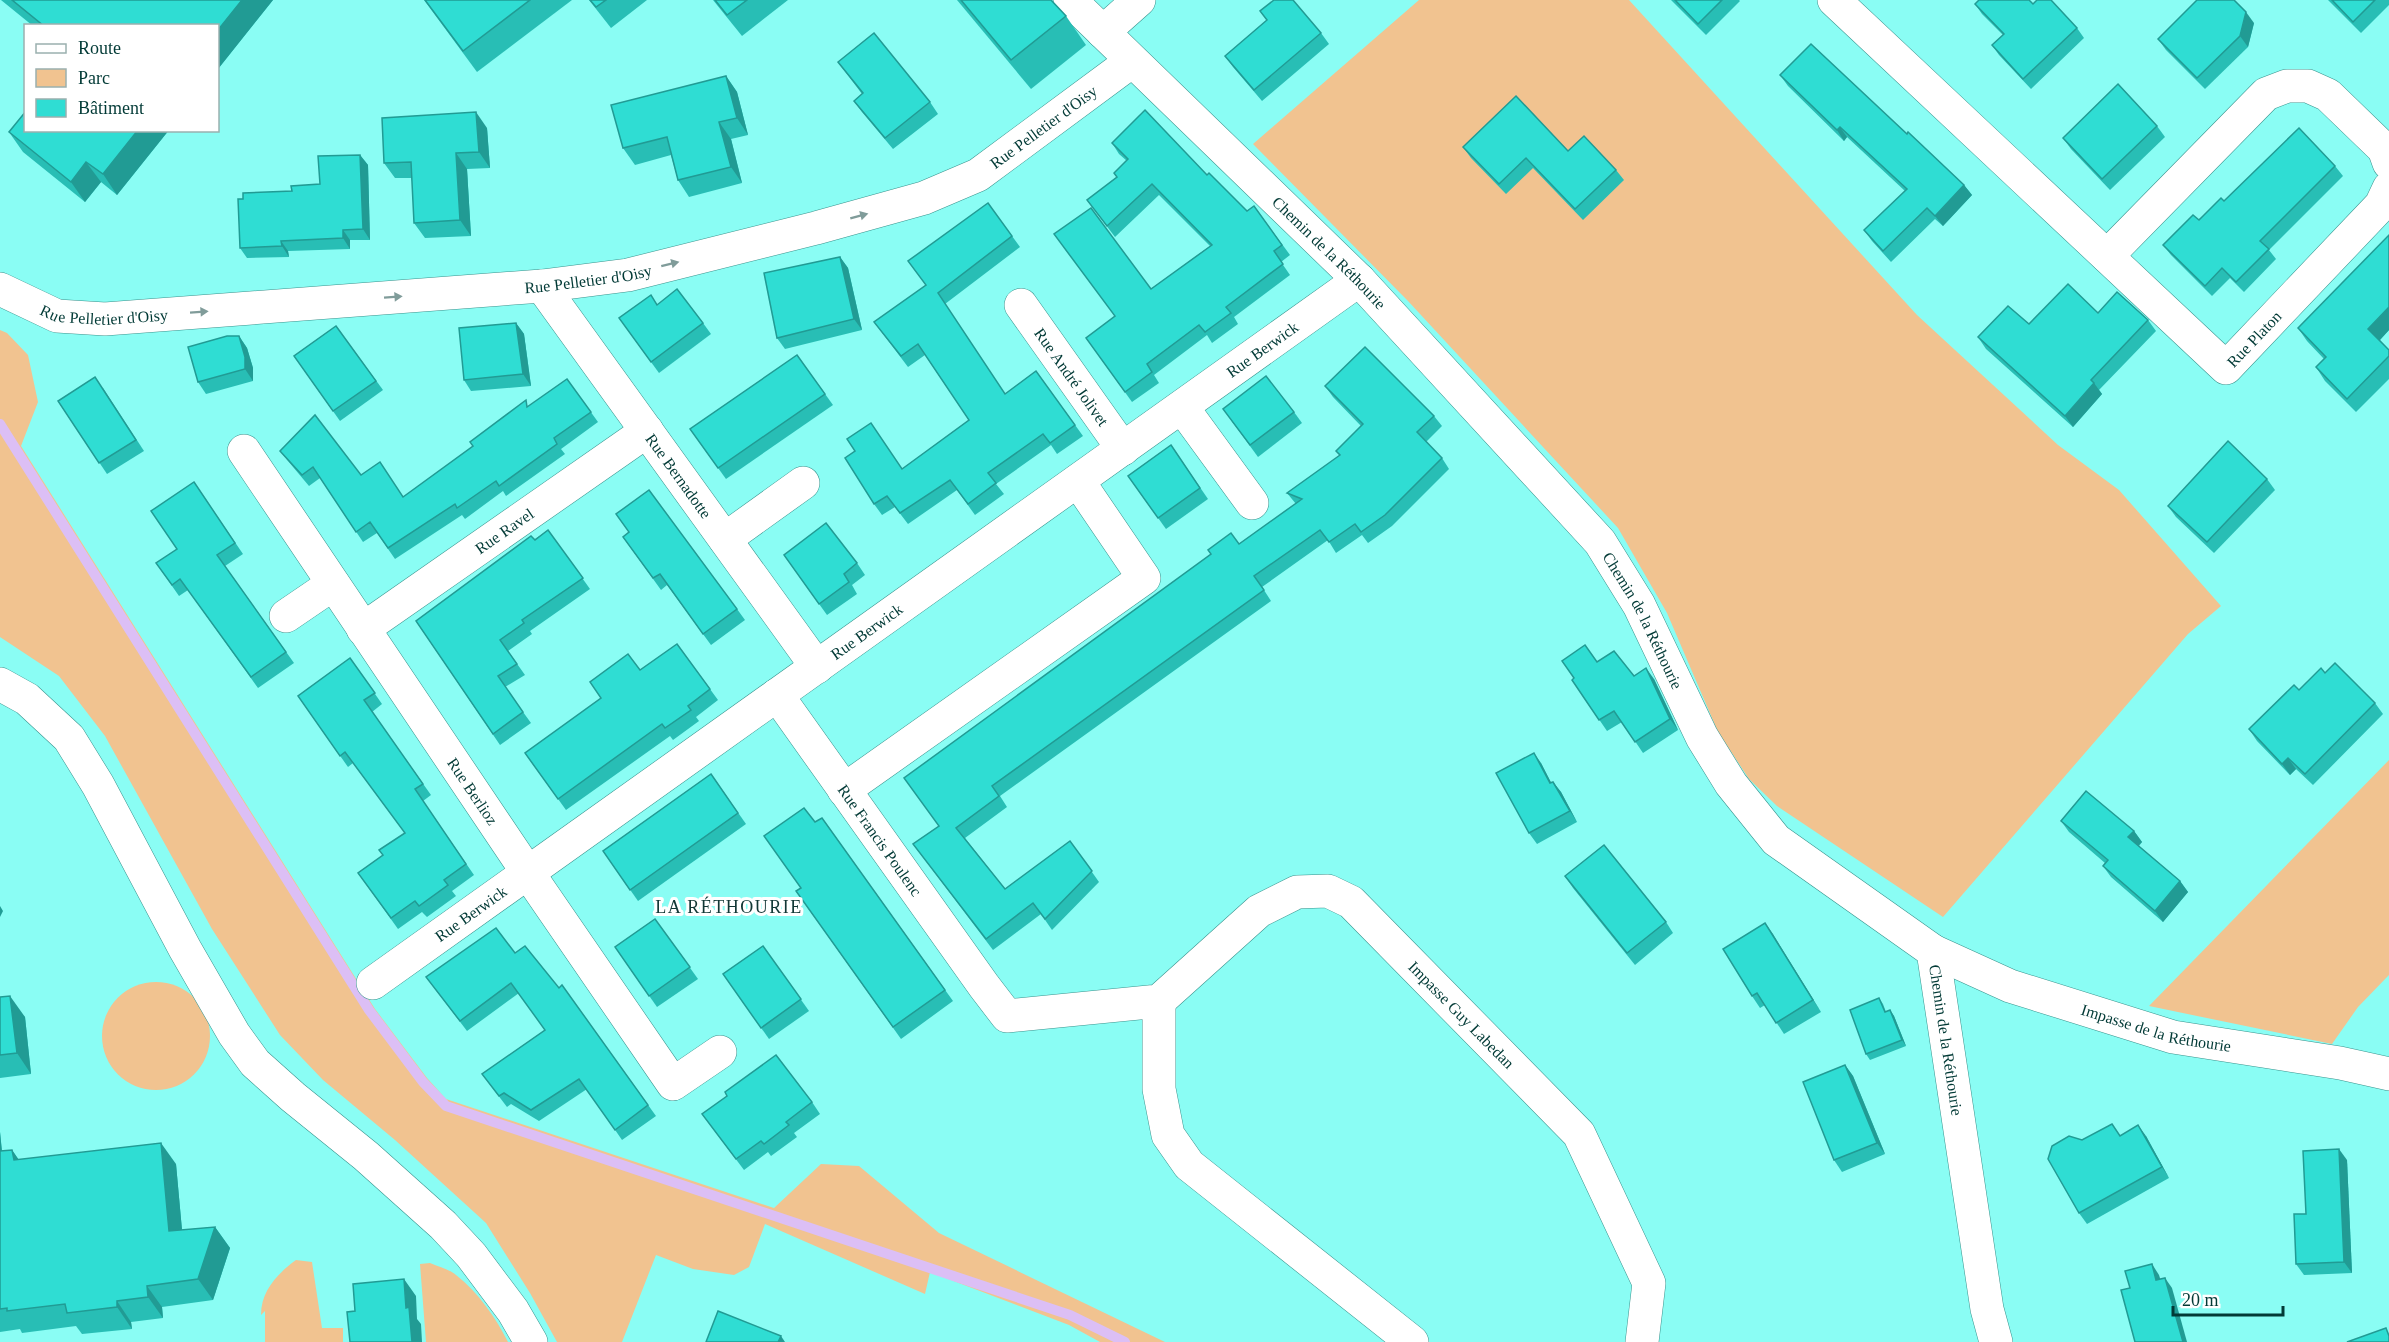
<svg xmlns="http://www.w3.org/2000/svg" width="2389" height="1342" font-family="Georgia,serif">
<rect width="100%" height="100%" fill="#8afdf4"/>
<!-- green -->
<g fill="#f1c390">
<polygon points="1419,0 1629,0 1917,315 2058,445 2119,490 2221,606 2188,634 1943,917 1777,806 1749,779 1718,732 1667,613 1618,528 1408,301 1253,144"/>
<polygon points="0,330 7,333 28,355 38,402 21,446 375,1009 427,1078 446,1099 774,1208 821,1164 859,1166 939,1233 1165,1342 1100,1342 1069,1325 930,1272 925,1294 765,1224 749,1267 734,1275 693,1269 656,1255 622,1342 557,1342 530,1293 486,1223 395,1140 323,1080 280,1035 212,929 105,736 59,676 0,637"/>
<polygon points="2389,760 2389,975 2358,1007 2332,1044 2149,1006"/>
<circle cx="156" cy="1036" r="54"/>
<path d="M296 1260 312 1262 322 1328H343V1342H265V1311L261 1315C261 1291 277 1274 296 1260Z"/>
<path d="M430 1263C439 1267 449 1269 456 1275 478 1292 496 1318 508 1342H426L420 1264Z"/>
</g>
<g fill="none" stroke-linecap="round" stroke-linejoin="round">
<!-- stream -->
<polyline stroke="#dcbff5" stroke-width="10" points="0,424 369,1010 423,1082 446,1106 1070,1315 1125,1342"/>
<defs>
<g id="street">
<path id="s1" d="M1070 0 1359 280 1600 542 1639 605 1702 737 1731 784 1776 840 1933 951 1987 1309 1996 1342"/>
<path id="s2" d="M1834 0 2226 368 2381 205 2389 188"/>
<polyline points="1103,32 1139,0"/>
<polyline points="2107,256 2266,94 2287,86 2308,86 2328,95 2384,149 2389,163"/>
<path id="s3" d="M542 286 817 667"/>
<path id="s4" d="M0 289 57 316 105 319 542 286 628 275 816 228 924 198 978 175 1132 61"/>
<path id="s5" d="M1021 305 1123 449"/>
<polyline points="1182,407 1252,503"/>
<path id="s6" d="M244 451 528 873 673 1084 720 1052"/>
<polyline points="725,539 803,483"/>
<polyline points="286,616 333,584"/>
<path id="s7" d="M363 629 647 431"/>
<polyline points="0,684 27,699 69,738 98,785 185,949 234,1034 255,1063 293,1097 366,1156 443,1225 471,1255 513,1311 531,1342"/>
<path id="s8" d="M777 695 984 986 1007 1016 1159 1001 1259 911 1297 892 1328 891 1351 902 1579 1134 1649 1283 1642 1342"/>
<polyline points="844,790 1144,578 1078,481"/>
<path id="s9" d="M1933 951 2010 986 2173 1037 2340 1063 2389 1074"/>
<path id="s10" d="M373 983 1359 280"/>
<polyline points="1159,1001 1159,1089 1168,1135 1189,1165 1412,1342"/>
</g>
</defs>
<!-- street casing -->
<use href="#street" stroke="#39938d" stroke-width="34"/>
<!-- street -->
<use href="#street" stroke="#fff" stroke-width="33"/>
</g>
<!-- wall -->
<g fill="#28beb5">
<polygon points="1,0 273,0 218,69 218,26 33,26"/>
<polygon points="424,0 572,0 477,72"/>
<polygon points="589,0 647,0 611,28"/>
<polygon points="713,0 788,0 742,36"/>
<polygon points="957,0 1051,0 1066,16 1086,45 1031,89"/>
<polygon points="1671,0 1739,0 1740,1 1706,35"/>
<polygon points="2328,0 2389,0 2389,5 2361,33"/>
<polygon points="1975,4 2033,4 2077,28 2084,38 2031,89 1999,55 1992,45 2003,35 1982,14"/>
<polygon points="1260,11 1321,33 1329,44 1262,101 1233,67 1225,56 1267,20"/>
<polygon points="2254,23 2248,47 2205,89 2166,50 2158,39"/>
<polygon points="838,62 930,102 938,114 893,149 862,112 854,101 862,94"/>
<polygon points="1780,75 1907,134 1964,185 1972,195 1943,226 1935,219 1891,262 1872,241 1864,230 1905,191 1847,137 1844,141 1788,86"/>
<polygon points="726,76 737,92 748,135 731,139 742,183 689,197 678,180 671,155 635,165 623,148"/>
<polygon points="2157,126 2165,137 2110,190 2071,149 2063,138"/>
<polygon points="487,128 490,168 467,169 471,236 425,238 414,223 412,178 395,178 384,163"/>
<polygon points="169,130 117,195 101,182 85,202 23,152 9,132"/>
<polygon points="1112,143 1207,175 1247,211 1254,206 1290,255 1281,262 1290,275 1234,317 1238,324 1212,343 1207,335 1154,375 1159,383 1132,402 1086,338 1151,289 1210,246 1159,195 1115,237 1087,200 1117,177 1114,173 1127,161 1119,154"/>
<polygon points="1463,147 1616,170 1624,180 1583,220 1533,168 1506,194 1471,158"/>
<polygon points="360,155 368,165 370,240 350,240 350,249 288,251 289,257 247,258 240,248 243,199 292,191 320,184"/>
<polygon points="2335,166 2343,176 2269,250 2276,259 2244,292 2230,278 2212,296 2171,255 2163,245 2224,201"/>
<polygon points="1012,236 1020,247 945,304 1005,394 1036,371 1083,436 1057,454 1051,445 996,484 1004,494 975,515 957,490 908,524 895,507 882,515 874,504 902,469 969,420 925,355 908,367 874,322"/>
<polygon points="840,257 848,268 862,330 785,349 777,338"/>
<polygon points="657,304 703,323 711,334 659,373 619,318"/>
<polygon points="2098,313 2148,320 2156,331 2099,390 2102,394 2073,427 1986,349 1978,337 2029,324"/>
<polygon points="516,323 524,334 531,386 471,391 464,380"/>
<polygon points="336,326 383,390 340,421 294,356"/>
<polygon points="2298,328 2389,330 2380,340 2389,350 2389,379 2356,412 2325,381 2316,367 2324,359 2307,341"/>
<polygon points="239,336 247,348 253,368 253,381 206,394 198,382"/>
<polygon points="797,355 833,405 726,479 690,429"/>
<polygon points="567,379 598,422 561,449 565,454 506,496 503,491 465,519 462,515 395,559 377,533 363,542 320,478 309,486 288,461 280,451 361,475 403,497"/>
<polygon points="1325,386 1434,416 1442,426 1426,442 1442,458 1449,469 1392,526 1368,543 1362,535 1336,553 1328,540 1262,587 1271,601 1000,796 1007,807 965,838 1005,889 1070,841 1099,882 1052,930 1041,914 993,950 913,844 939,826 1239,544 1296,504 1287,493 1340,456 1336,451 1361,426 1333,397"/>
<polygon points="103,388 144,451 107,474 58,401"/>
<polygon points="1294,412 1302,423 1258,457 1231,420"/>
<polygon points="1171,445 1208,499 1166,529 1128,476"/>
<polygon points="2267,479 2275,490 2214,553 2176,517 2168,506"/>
<polygon points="194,482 243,554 225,566 294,663 258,688 188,590 179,596 156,563 177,549"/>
<polygon points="548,530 590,589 530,631 532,634 508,651 525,675 505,687 531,723 500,745 416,621"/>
<polygon points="623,537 737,609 745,620 711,645 667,585 661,590"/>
<polygon points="784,555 857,563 865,575 852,585 857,594 827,615"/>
<polygon points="677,644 718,700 696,717 699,721 673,740 670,736 566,810 525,753"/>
<polygon points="350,658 382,704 372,712 431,795 423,801 474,875 452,891 456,896 427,917 422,912 398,929 358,873 383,856 405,833 353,763 348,767 298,696"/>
<polygon points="1597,662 1634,676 1654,679 1678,730 1643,753 1622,722 1607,731 1572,680"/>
<polygon points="2325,673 2375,703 2383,714 2313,785 2296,769 2290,775 2257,741 2249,729 2299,690"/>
<polygon points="1541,763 1551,783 1553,782 1561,792 1577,822 1537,844 1529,833"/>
<polygon points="711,774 746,824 638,901 603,851"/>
<polygon points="822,818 953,1001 901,1039 796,891 801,888 815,822"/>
<polygon points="2061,821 2134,831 2142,842 2139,846 2180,881 2188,892 2163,922 2111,877 2103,866 2105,863 2069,832"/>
<polygon points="1565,876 1666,922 1673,933 1635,965 1573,888"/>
<polygon points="655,919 698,979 657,1007 615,947"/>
<polygon points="1765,923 1821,1012 1784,1034 1765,1005 1760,1008 1752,996"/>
<polygon points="763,946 809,1011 769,1039 723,974"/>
<polygon points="515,953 559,988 562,985 656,1116 622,1140 587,1089 539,1121 511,1104 507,1107 482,1074 545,1030 519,993 467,1031 426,977"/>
<polygon points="0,997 25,1017 31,1074 0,1078"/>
<polygon points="1879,998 1883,1004 1886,1012 1890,1010 1894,1016 1906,1046 1870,1060 1866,1054"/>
<polygon points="1845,1065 1853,1076 1885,1154 1842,1172 1834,1160"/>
<polygon points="812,1102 820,1114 794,1133 797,1137 771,1156 768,1152 744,1170 702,1114"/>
<polygon points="0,1132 2,1151 12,1150 19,1160 176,1164 182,1230 215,1227 230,1248 213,1300 162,1307 163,1318 131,1322 132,1329 82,1334 76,1326 22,1333 20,1329 0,1332"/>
<polygon points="2120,1136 2146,1136 2169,1178 2087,1224 2079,1213 2082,1140"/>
<polygon points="2347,1160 2352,1273 2304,1275 2296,1264 2306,1214"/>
</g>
<!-- shaded-wall -->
<g fill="#219b94">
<polygon points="242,0 273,0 218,69 218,30"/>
<polygon points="2246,12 2254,23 2248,47 2240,36"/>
<polygon points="726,76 737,92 748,135 737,118"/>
<polygon points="476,112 487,128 490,168 479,152"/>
<polygon points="719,122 731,139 742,183 731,167"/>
<polygon points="1840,127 1847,137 1844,141 1837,130"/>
<polygon points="138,130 169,130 117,195 103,174"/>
<polygon points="456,153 467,169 471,236 460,220"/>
<polygon points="360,155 368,165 370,240 363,229"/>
<polygon points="86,162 101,182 85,202 71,182"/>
<polygon points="1964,185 1972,195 1943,226 1935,216"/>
<polygon points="343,230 350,240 350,249 343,238"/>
<polygon points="281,241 288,251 289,257 282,246"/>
<polygon points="840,257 848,268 862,330 854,319"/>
<polygon points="2389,307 2389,330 2378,342 2368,329"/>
<polygon points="516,323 524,334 531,386 523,374"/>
<polygon points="239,336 247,348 253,368 253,381 245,369"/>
<polygon points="2094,383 2102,394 2073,427 2065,416"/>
<polygon points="1646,668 1654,679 1678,730 1670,719"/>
<polygon points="1534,753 1541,763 1557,794 1550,783"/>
<polygon points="2288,758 2296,769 2290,775 2282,764"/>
<polygon points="1553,782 1561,792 1577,822 1570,811"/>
<polygon points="2134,831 2142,842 2136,848 2128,837"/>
<polygon points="2180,881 2188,892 2163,922 2155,911"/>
<polygon points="0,906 3,911 0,917"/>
<polygon points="1765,923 1773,934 1821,1012 1813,1000"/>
<polygon points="10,996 25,1017 31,1074 17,1053"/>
<polygon points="1890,1010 1894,1016 1906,1046 1902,1040"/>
<polygon points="1845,1065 1853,1076 1885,1154 1877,1143"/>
<polygon points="2138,1125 2146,1136 2169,1178 2162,1167"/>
<polygon points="0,1132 4,1174 0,1167"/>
<polygon points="161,1143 176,1164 184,1252 169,1231"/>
<polygon points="2339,1149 2347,1160 2352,1273 2344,1262"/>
<polygon points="12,1150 27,1172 14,1160"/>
<polygon points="215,1227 230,1248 213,1300 198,1279"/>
<polygon points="2152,1264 2159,1275 2164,1291 2156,1280"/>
<polygon points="2165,1278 2172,1288 2187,1342 2183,1342"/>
<polygon points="404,1279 416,1296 417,1319 421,1324 422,1342 412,1342 406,1308"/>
<polygon points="147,1286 162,1307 163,1318 148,1297"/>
<polygon points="117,1301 131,1322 132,1329 117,1307"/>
<polygon points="781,1336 785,1342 778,1342"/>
</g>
<!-- building -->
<g fill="#2fddd3" stroke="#219b94" stroke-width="1.5">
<polygon points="12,0 242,0 218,30 218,26 44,26"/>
<polygon points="425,0 530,0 463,51"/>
<polygon points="590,0 606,0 596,7"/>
<polygon points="715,0 747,0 727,15"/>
<polygon points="961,0 1051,0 1066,16 1011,60"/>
<polygon points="1274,0 1293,0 1321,33 1254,90 1225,56 1267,20 1260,11"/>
<polygon points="1675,0 1722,0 1698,24"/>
<polygon points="1979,0 2029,0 2033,4 2037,0 2051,0 2077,28 2023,79 1992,45 2004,34 1975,4"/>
<polygon points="2197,0 2234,0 2246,12 2240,36 2197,78 2158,39"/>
<polygon points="2332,0 2375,0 2353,22"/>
<polygon points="874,33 930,102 885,138 854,101 863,93 838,62"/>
<polygon points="1811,44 1907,134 1908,132 1964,185 1935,216 1927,208 1883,251 1864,230 1907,189 1840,127 1837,130 1780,75"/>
<polygon points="726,76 737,118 719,122 731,167 678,180 667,137 623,148 611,105"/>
<polygon points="2118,84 2157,126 2102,179 2063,138"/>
<polygon points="1516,96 1568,151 1584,136 1616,170 1575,209 1526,158 1499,184 1463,147"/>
<polygon points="1145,110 1207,175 1209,173 1247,211 1254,206 1282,245 1274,251 1283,264 1226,307 1231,313 1216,324 1205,332 1199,325 1147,364 1152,372 1125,392 1086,338 1115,316 1054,234 1091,208 1151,289 1212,245 1152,184 1107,226 1087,200 1117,177 1114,173 1128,159 1112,143"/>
<polygon points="26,111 26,130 138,130 103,174 86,162 71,182 9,132"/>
<polygon points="476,112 479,152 456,153 460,220 414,223 411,162 384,163 382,118"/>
<polygon points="2299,128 2335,166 2260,241 2269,249 2236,282 2222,268 2205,286 2163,245 2193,215 2199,220 2221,198 2224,201"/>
<polygon points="360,155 363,229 343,230 343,238 281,241 282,246 240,248 238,199 243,199 243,193 292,191 291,186 320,184 318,156"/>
<polygon points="988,203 1012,236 938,293 1005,394 1036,371 1075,425 1050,443 1043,434 988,473 996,483 968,504 950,480 900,513 887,496 874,504 845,458 855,451 847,439 871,423 902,469 969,420 918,344 901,356 874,322 926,285 908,261"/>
<polygon points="2389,235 2389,307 2368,329 2389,350 2389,356 2347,399 2316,367 2326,357 2298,328"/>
<polygon points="840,257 854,319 777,338 764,273"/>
<polygon points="2068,284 2098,313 2117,292 2148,320 2091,380 2094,383 2065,416 1978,337 2008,306 2029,324"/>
<polygon points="677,289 703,323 651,362 619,318 651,295 657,305"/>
<polygon points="516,323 523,374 464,380 459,328"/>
<polygon points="336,326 376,381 333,411 294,356"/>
<polygon points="227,336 239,336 245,357 245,369 198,382 188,347"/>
<polygon points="1365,347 1434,416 1417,432 1442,458 1385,515 1361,532 1355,524 1329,542 1320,530 1254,576 1264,590 992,786 999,796 956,828 1005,889 1070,841 1092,871 1045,919 1033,903 986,939 913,844 939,826 904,778 1211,554 1208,550 1231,533 1239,544 1302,499 1287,493 1340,455 1336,451 1363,424 1325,386"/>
<polygon points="797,355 825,394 718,468 690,429"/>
<polygon points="1266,376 1294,412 1250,445 1223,409"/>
<polygon points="95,377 136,440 99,463 58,401"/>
<polygon points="567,379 591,412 554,438 557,444 499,486 496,481 457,508 455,504 388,548 370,522 356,532 313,467 302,475 280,451 315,415 361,475 380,462 403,497 473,446 470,442 526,400 527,407"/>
<polygon points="2228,441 2267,479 2207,542 2168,506"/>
<polygon points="1171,445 1200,488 1158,518 1128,476"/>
<polygon points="194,482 235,543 217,555 286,652 251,677 180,579 172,585 156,563 177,549 151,511"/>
<polygon points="649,490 737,609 703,634 660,574 653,578 623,537 629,532 616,514"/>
<polygon points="826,523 857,563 844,574 849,582 819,604 784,555"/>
<polygon points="548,530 583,578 522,620 524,623 500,640 517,664 498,676 523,712 493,734 416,621 531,536 535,540"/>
<polygon points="677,644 710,689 688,706 691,710 665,728 662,724 558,799 525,753 601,698 590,682 628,654 640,670"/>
<polygon points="1585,645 1597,662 1614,651 1634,676 1646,668 1670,719 1635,742 1614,711 1599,720 1572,680 1574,678 1562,661"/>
<polygon points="350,658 375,693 364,700 423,784 415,789 466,864 444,880 448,885 419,906 415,901 391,918 358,873 383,855 379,850 405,833 345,752 340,756 298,696"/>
<polygon points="2335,663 2375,703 2305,774 2288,758 2282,764 2249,729 2294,685 2299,690 2321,668 2325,673"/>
<polygon points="1534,753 1550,783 1553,782 1570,811 1529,833 1496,773"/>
<polygon points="711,774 738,813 630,890 603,851"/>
<polygon points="2086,791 2134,831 2128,837 2180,881 2155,911 2103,866 2108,860 2061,821"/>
<polygon points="804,808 815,822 822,818 945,990 893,1027 796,891 801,888 764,836"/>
<polygon points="1604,845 1666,922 1627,953 1565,876"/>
<polygon points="655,919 690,967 649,996 615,947"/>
<polygon points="1765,923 1813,1000 1776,1023 1757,993 1752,996 1723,949"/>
<polygon points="496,928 515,953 525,946 559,988 562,985 648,1105 615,1130 579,1079 531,1110 504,1093 499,1096 482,1074 545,1030 511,983 460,1021 426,977"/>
<polygon points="763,946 801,999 761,1028 723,974"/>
<polygon points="10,996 17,1053 0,1055 0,997"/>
<polygon points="1879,998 1885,1012 1890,1010 1902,1040 1866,1054 1850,1010"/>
<polygon points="776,1055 812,1102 786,1122 789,1125 764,1144 761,1141 736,1159 702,1114 727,1096 725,1092"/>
<polygon points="1845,1065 1877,1143 1834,1160 1803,1082"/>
<polygon points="2112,1124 2120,1136 2138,1125 2162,1167 2079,1213 2048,1159 2052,1146 2069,1136 2082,1140"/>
<polygon points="161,1143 169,1231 215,1227 198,1279 147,1286 148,1297 117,1301 117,1307 67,1313 65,1304 7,1311 7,1308 0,1309 0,1151 12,1150 14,1160"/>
<polygon points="2339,1149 2344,1262 2296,1264 2294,1214 2306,1214 2303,1151"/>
<polygon points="2152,1264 2156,1280 2165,1278 2183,1342 2135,1342 2121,1290 2130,1288 2125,1271"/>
<polygon points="404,1279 406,1308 409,1307 412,1342 350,1342 347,1312 355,1311 353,1284"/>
<polygon points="718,1311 781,1336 778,1342 706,1342"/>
<polygon points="2386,1328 2389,1336 2389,1342 2347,1342"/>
</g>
<!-- one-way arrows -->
<defs><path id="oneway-solid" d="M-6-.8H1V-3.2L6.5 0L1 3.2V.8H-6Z" transform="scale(1.5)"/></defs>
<g fill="#809c9a">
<use href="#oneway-solid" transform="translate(859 216) rotate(-15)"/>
<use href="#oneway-solid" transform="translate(670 264) rotate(-14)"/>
<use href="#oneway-solid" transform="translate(393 297) rotate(-4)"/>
<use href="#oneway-solid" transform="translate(199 312) rotate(-4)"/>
</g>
<g text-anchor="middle" stroke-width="6" stroke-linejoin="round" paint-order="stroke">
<!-- street labels -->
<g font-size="16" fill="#023a36" stroke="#fff">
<text dy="6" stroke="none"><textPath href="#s4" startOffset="1082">Rue Pelletier d'Oisy</textPath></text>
<text dy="6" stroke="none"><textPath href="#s1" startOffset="362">Chemin de la Réthourie</textPath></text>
<text dy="6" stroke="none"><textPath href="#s4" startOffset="596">Rue Pelletier d'Oisy</textPath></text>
<text dy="6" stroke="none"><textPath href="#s4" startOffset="110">Rue Pelletier d'Oisy</textPath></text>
<text dy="6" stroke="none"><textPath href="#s2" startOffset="578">Rue Platon</textPath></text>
<text dy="6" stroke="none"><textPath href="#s10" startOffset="1092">Rue Berwick</textPath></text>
<text dy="6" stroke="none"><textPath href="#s5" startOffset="88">Rue André Jolivet</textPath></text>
<text dy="6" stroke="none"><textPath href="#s3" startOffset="234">Rue Bernadotte</textPath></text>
<text dy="6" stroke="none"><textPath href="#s7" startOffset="172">Rue Ravel</textPath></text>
<text dy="6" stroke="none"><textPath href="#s1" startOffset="848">Chemin de la Réthourie</textPath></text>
<text dy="6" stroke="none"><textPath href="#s10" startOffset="606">Rue Berwick</textPath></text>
<text dy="6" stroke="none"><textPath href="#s6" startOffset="410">Rue Berlioz</textPath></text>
<text dy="6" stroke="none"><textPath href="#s8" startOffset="178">Rue Francis Poulenc</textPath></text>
<text dy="6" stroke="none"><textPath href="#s10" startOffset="120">Rue Berwick</textPath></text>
<text dy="6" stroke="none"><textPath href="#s8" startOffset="939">Impasse Guy Labedan</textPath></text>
<text dy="6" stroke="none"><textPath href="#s9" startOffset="237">Impasse de la Réthourie</textPath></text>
<text dy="6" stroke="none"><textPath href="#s1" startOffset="1388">Chemin de la Réthourie</textPath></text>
</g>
<!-- neighbourhood labels -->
<g font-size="18" letter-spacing="1.5" fill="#113735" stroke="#fff">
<text x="729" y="913">LA RÉTHOURIE</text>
</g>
</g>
<!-- legend -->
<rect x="24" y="24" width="195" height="108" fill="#ffffff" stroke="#9ab0af" stroke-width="1.5"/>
<rect x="36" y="44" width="30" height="9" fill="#ffffff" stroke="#9ab0af" stroke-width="1.5"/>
<text x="78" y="54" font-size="18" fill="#023a36">Route</text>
<rect x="36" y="69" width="30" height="18" fill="#f1c390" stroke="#9ab0af" stroke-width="1.5"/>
<text x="78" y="84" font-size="18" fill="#023a36">Parc</text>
<rect x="36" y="99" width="30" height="18" fill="#2fddd3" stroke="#9ab0af" stroke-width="1.5"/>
<text x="78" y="114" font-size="18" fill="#023a36">Bâtiment</text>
<!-- scale -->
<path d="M2173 1306v9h110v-9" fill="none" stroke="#023a36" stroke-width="3"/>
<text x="2182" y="1306" font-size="18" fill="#023a36" stroke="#ffffff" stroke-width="4.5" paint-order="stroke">20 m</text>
</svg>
